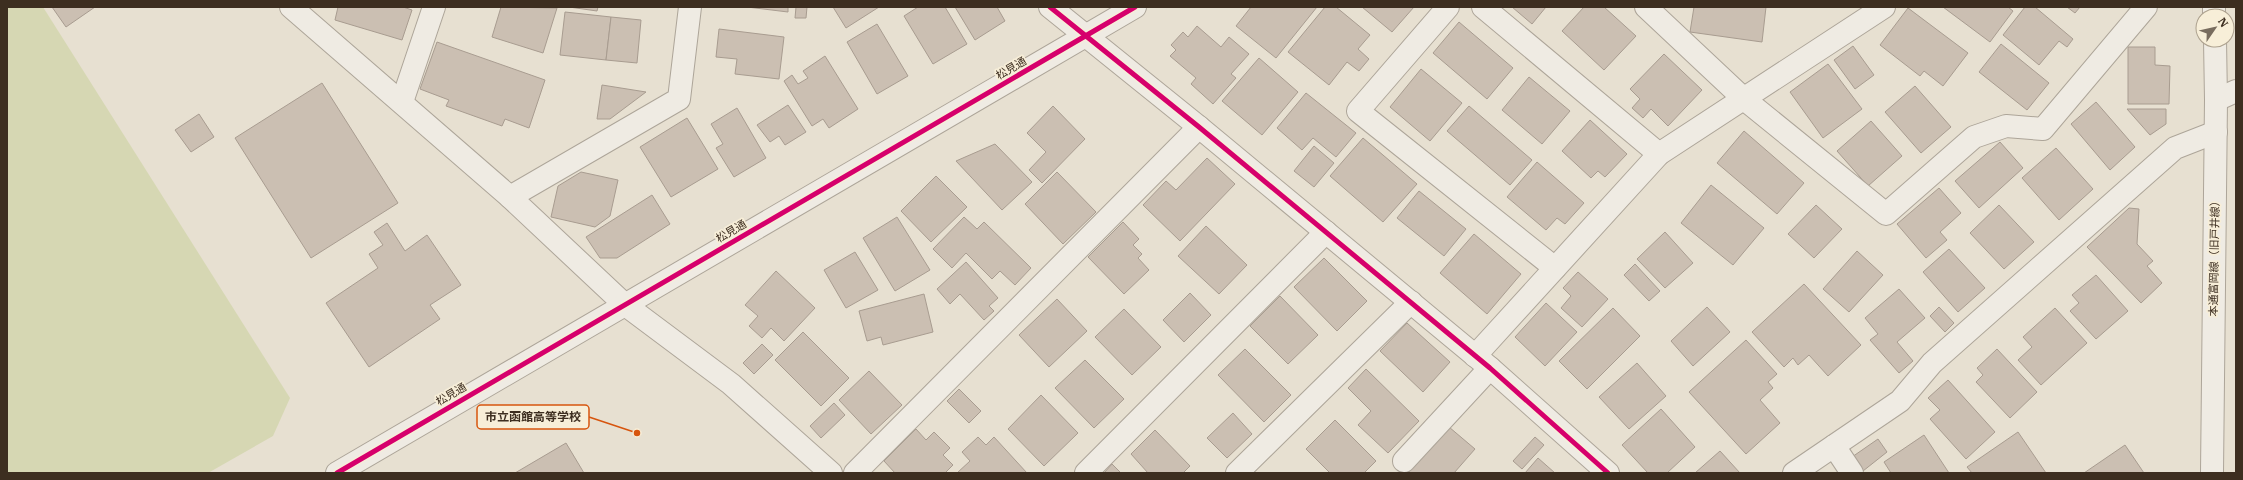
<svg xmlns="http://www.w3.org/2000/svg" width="2243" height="480" font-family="'IBM Plex Serif','Noto Sans JP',serif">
<rect width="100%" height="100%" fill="#e7e0d1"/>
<!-- green -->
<polygon fill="#d6d7b3" points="7,7 43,7 290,398 273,436 208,473 7,473"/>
<!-- building -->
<g fill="#cbbfb2" stroke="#a89c90">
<polygon points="52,7 95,7 66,27"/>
<polygon points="338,7 403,7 412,10 402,40 335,20"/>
<polygon points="501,7 557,8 543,53 492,37"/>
<polygon points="569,7 598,7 597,11"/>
<polygon points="747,7 788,7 788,12"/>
<polygon points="796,7 807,7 806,18 795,18"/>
<polygon points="833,7 879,7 846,28"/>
<polygon points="918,7 945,7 967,44 933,64 904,16"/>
<polygon points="955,7 997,7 1005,21 975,40"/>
<polygon points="1251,7 1317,7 1276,58 1236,26"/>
<polygon points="1325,7 1336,7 1370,35 1358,49 1369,59 1359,71 1347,62 1329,85 1288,52"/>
<polygon points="1362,7 1414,7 1392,32"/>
<polygon points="1512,7 1546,7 1532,24"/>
<polygon points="1584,7 1604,7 1636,36 1604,70 1562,31"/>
<polygon points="1694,7 1766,7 1762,42 1690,32"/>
<polygon points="1943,7 2008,7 2013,11 1990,42"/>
<polygon points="2025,7 2035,7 2073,39 2067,47 2059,41 2039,65 2003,35"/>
<polygon points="2067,7 2080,7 2075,13"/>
<polygon points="1908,8 1968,53 1943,86 1924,71 1920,76 1880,45"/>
<polygon points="565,12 611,17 606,60 560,55"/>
<polygon points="611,17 641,20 637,63 606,60"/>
<polygon points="1459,22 1513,68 1487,99 1433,53"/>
<polygon points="877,24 908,76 877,94 847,42"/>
<polygon points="1197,26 1221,47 1229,37 1249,54 1231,74 1236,78 1213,104 1191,84 1196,78 1170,56 1176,50 1171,45 1183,32 1188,37"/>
<polygon points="719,29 784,37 779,79 735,74 737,59 716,57"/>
<polygon points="437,42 545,80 529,128 505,119 502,126 446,106 449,100 420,89"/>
<polygon points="2001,44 2049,83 2027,110 1979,72"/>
<polygon points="1853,46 1874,75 1855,89 1834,60"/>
<polygon points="2128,47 2155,47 2155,65 2170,66 2169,104 2128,104"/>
<polygon points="1664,54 1702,90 1668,126 1651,109 1643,118 1632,108 1640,99 1630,89"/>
<polygon points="825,56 858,109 829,128 823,119 812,126 784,81 792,75 798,84 808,78 803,71"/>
<polygon points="1259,58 1298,92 1262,135 1222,101"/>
<polygon points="1828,64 1862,109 1823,138 1790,92"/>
<polygon points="1421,69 1462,103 1430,141 1390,107"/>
<polygon points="1529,77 1570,111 1542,144 1502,110"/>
<polygon points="322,83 398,203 311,258 235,138"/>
<polygon points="602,85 646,92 610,119 597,119"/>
<polygon points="1915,86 1951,127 1921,153 1885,112"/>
<polygon points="1306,93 1356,133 1336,157 1313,138 1302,150 1277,128"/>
<polygon points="2096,102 2135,147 2110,170 2071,124"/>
<polygon points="788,105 806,132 785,145 779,136 770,142 757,125"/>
<polygon points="1053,106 1085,139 1042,183 1029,170 1046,152 1027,133"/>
<polygon points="1469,106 1532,160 1510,185 1447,131"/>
<polygon points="737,108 766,158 734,177 716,148 723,144 711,124"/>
<polygon points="2127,109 2166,109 2166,124 2150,135"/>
<polygon points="199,114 214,137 191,152 175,130"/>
<polygon points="687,118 718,169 671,197 640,147"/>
<polygon points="1590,120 1627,154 1605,177 1598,171 1591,178 1562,151"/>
<polygon points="1871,121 1902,156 1868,186 1837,151"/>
<polygon points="1744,131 1804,183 1777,214 1717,163"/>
<polygon points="1363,138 1417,184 1383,222 1330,176"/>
<polygon points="2000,142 2023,168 1979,208 1955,181"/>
<polygon points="995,144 1032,182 1002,210 956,161"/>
<polygon points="1314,146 1334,163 1314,187 1294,171"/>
<polygon points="2056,148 2093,189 2059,220 2022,178"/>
<polygon points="1207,158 1235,184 1180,241 1143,205 1166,181 1176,190"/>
<polygon points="1537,162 1584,203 1565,224 1557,218 1546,230 1507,197"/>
<polygon points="581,172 618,180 610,216 595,227 551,217 558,186"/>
<polygon points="1057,172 1096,212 1063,244 1025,204"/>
<polygon points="936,176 967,207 931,242 901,211"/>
<polygon points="1711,185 1764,228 1733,265 1681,223"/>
<polygon points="1939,188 1961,213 1940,232 1947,240 1926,258 1897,224"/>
<polygon points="1419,191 1466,229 1444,256 1397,218"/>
<polygon points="652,195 670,224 617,258 600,258 586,237"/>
<polygon points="1816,205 1842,229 1814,258 1788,234"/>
<polygon points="1999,205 2034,242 2004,269 1970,233"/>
<polygon points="2129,208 2139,209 2137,244 2153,261 2147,266 2162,283 2141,303 2087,247"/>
<polygon points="897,217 930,270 895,291 863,238"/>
<polygon points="964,217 977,229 984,222 1031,268 1015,285 1000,271 992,279 966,253 952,268 933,249"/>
<polygon points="1123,222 1139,239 1133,245 1142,254 1138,258 1149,270 1124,294 1088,257"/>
<polygon points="387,223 405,251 427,235 461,285 430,305 440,319 369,367 326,303 378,268 369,254 383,245 374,232"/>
<polygon points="1206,226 1247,265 1219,294 1178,256"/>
<polygon points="1665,232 1693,263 1665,288 1637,259"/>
<polygon points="1474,234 1521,274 1487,314 1440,273"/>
<polygon points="1949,249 1985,288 1958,312 1923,272"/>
<polygon points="1857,251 1883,275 1849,312 1823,289"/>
<polygon points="855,252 878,290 846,308 824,270"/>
<polygon points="1324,258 1367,301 1337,331 1294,287"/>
<polygon points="966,262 998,298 989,306 994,311 984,320 960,294 950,304 937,289"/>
<polygon points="1635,264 1660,291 1649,301 1624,275"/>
<polygon points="776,271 815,308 784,341 771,328 762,338 749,326 758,316 745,305"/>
<polygon points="1578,272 1608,299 1582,327 1561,308 1571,296 1563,288"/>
<polygon points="2096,275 2128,311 2096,339 2070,311 2079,303 2072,295"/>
<polygon points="1804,284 1861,345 1828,376 1809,355 1798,365 1793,358 1784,367 1752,332"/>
<polygon points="1899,289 1925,318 1897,342 1913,361 1899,373 1870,340 1878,334 1865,318"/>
<polygon points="1190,293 1211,315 1184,342 1163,320"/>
<polygon points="924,294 933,332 883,345 881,337 867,341 859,311"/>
<polygon points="1280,296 1318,335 1288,364 1250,326"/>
<polygon points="1057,299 1087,331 1049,367 1019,335"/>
<polygon points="1546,303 1577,332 1545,366 1515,337"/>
<polygon points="1707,307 1730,332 1693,366 1671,341"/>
<polygon points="1939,307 1954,323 1945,332 1930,316"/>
<polygon points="1613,308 1640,336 1587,389 1559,361"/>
<polygon points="2055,308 2087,343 2041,385 2018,360 2032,347 2023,337"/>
<polygon points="1124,309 1161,347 1132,375 1095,337"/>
<polygon points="1407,323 1450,362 1423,392 1380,351"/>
<polygon points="803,332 849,378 821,406 775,360"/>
<polygon points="1746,340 1777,374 1768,382 1773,388 1760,400 1780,423 1746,454 1689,392"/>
<polygon points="762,344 773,355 754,374 743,363"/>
<polygon points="1245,349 1291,395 1264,422 1218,375"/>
<polygon points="1997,349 2037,392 2010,418 1976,382 1983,375 1977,368"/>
<polygon points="1085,360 1124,399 1094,428 1055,388"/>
<polygon points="1637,363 1666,396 1629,429 1599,397"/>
<polygon points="1366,369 1419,421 1388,453 1358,425 1371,411 1348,388"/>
<polygon points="869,371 902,405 871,434 839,400"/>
<polygon points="1948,380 1995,432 1966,459 1930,419 1940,410 1928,398"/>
<polygon points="959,389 981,411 969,423 947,401"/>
<polygon points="1041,395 1078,433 1044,466 1008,429"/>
<polygon points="834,403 845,415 821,438 810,426"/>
<polygon points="1661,409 1695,447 1667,473 1648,473 1622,445"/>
<polygon points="1233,413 1252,434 1227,458 1207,438"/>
<polygon points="1335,420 1376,461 1364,473 1330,473 1306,449"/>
<polygon points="1449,427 1475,449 1454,473 1408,473"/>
<polygon points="916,429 926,440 934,432 950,448 943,455 953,465 945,473 895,473 884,461"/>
<polygon points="1155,430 1190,466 1183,473 1148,473 1131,454"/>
<polygon points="2018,432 2046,473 1972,473 1967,467"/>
<polygon points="1924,435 1949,473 1891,473 1884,462"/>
<polygon points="978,437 986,445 994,437 1027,473 957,473 970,461 962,452"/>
<polygon points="1535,437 1544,445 1522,469 1513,461"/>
<polygon points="1878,439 1887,452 1863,471 1852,457"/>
<polygon points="566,443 584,473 515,473"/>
<polygon points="2125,445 2144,473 2084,473"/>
<polygon points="1720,451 1740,473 1695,473"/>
<polygon points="1538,458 1555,473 1525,473"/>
<polygon points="1112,464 1121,473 1104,473"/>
</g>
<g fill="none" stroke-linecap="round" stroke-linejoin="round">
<defs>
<g id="minor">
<polyline points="291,7 510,197 624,304 731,384 831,473"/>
<polyline points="1050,7 1199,127 1490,368 1608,473"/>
<polyline points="1448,7 1358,111 1555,268"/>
<polyline points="1483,7 1659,154"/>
<polyline points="1646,7 1744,99 1886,214 1974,137 2006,126 2043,129 2146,7"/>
<polyline points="2214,7 2214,16"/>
<polyline points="2216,100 2236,91"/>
<polyline points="402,102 434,7"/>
<polyline points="510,197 679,99 690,7"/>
<polyline points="1475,356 1659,154 1884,7"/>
<polyline points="1834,446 1852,473"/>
<polyline points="1404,461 1490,368"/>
<polyline points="337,473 1135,7"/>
<polyline points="855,473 1199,127"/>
<polyline points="1086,473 1326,232"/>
<polyline points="1237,473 1411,302"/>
<polyline points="1794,473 1900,401 1932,363 2175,148 2216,132"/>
<polyline points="2212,473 2216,100 2215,40"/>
</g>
</defs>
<!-- minor casing -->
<use href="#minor" stroke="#ada599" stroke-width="24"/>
<!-- minor -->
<use href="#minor" stroke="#efebe3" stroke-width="22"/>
<defs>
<g id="cycleway">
<polyline points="1050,7 1199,127 1490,368 1608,473"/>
<polyline points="337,473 1135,7"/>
</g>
</defs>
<!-- cycleway casing -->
<use href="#cycleway" stroke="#f7eed8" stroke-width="8"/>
<!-- cycleway -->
<use href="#cycleway" stroke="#d6006c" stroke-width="5"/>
</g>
<g text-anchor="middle" stroke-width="3.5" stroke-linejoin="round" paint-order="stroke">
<!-- street labels -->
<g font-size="11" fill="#3d2e20" stroke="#f7eed8">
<text transform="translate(1011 68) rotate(-30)" y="4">松見通</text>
<text transform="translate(731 231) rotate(-30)" y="4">松見通</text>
<text transform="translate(2214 256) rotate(-89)" y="4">本通富岡線（旧戸井線）</text>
<text transform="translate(451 394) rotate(-30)" y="4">松見通</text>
</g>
</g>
<!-- callouts -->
<path fill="none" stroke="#d7550e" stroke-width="1.5" d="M637 433L589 417"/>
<circle fill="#d7550e" stroke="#f7eed8" stroke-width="1.5" cx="637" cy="433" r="4"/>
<rect fill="#f7eed8" stroke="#d7550e" stroke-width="1.5" x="477" y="405" width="112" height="24" rx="4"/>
<g font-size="12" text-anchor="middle" font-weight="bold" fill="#3d2e20">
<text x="533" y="421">市立函館高等学校</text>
</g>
<!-- border -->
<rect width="2243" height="480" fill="none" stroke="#3d2e20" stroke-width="16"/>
<!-- north arrow -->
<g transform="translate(2215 28) rotate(56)"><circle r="19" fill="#f7eed8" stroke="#ada18e"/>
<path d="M0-3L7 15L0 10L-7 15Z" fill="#786c5e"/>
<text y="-6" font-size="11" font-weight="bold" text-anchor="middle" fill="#3d2e20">N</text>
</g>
</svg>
